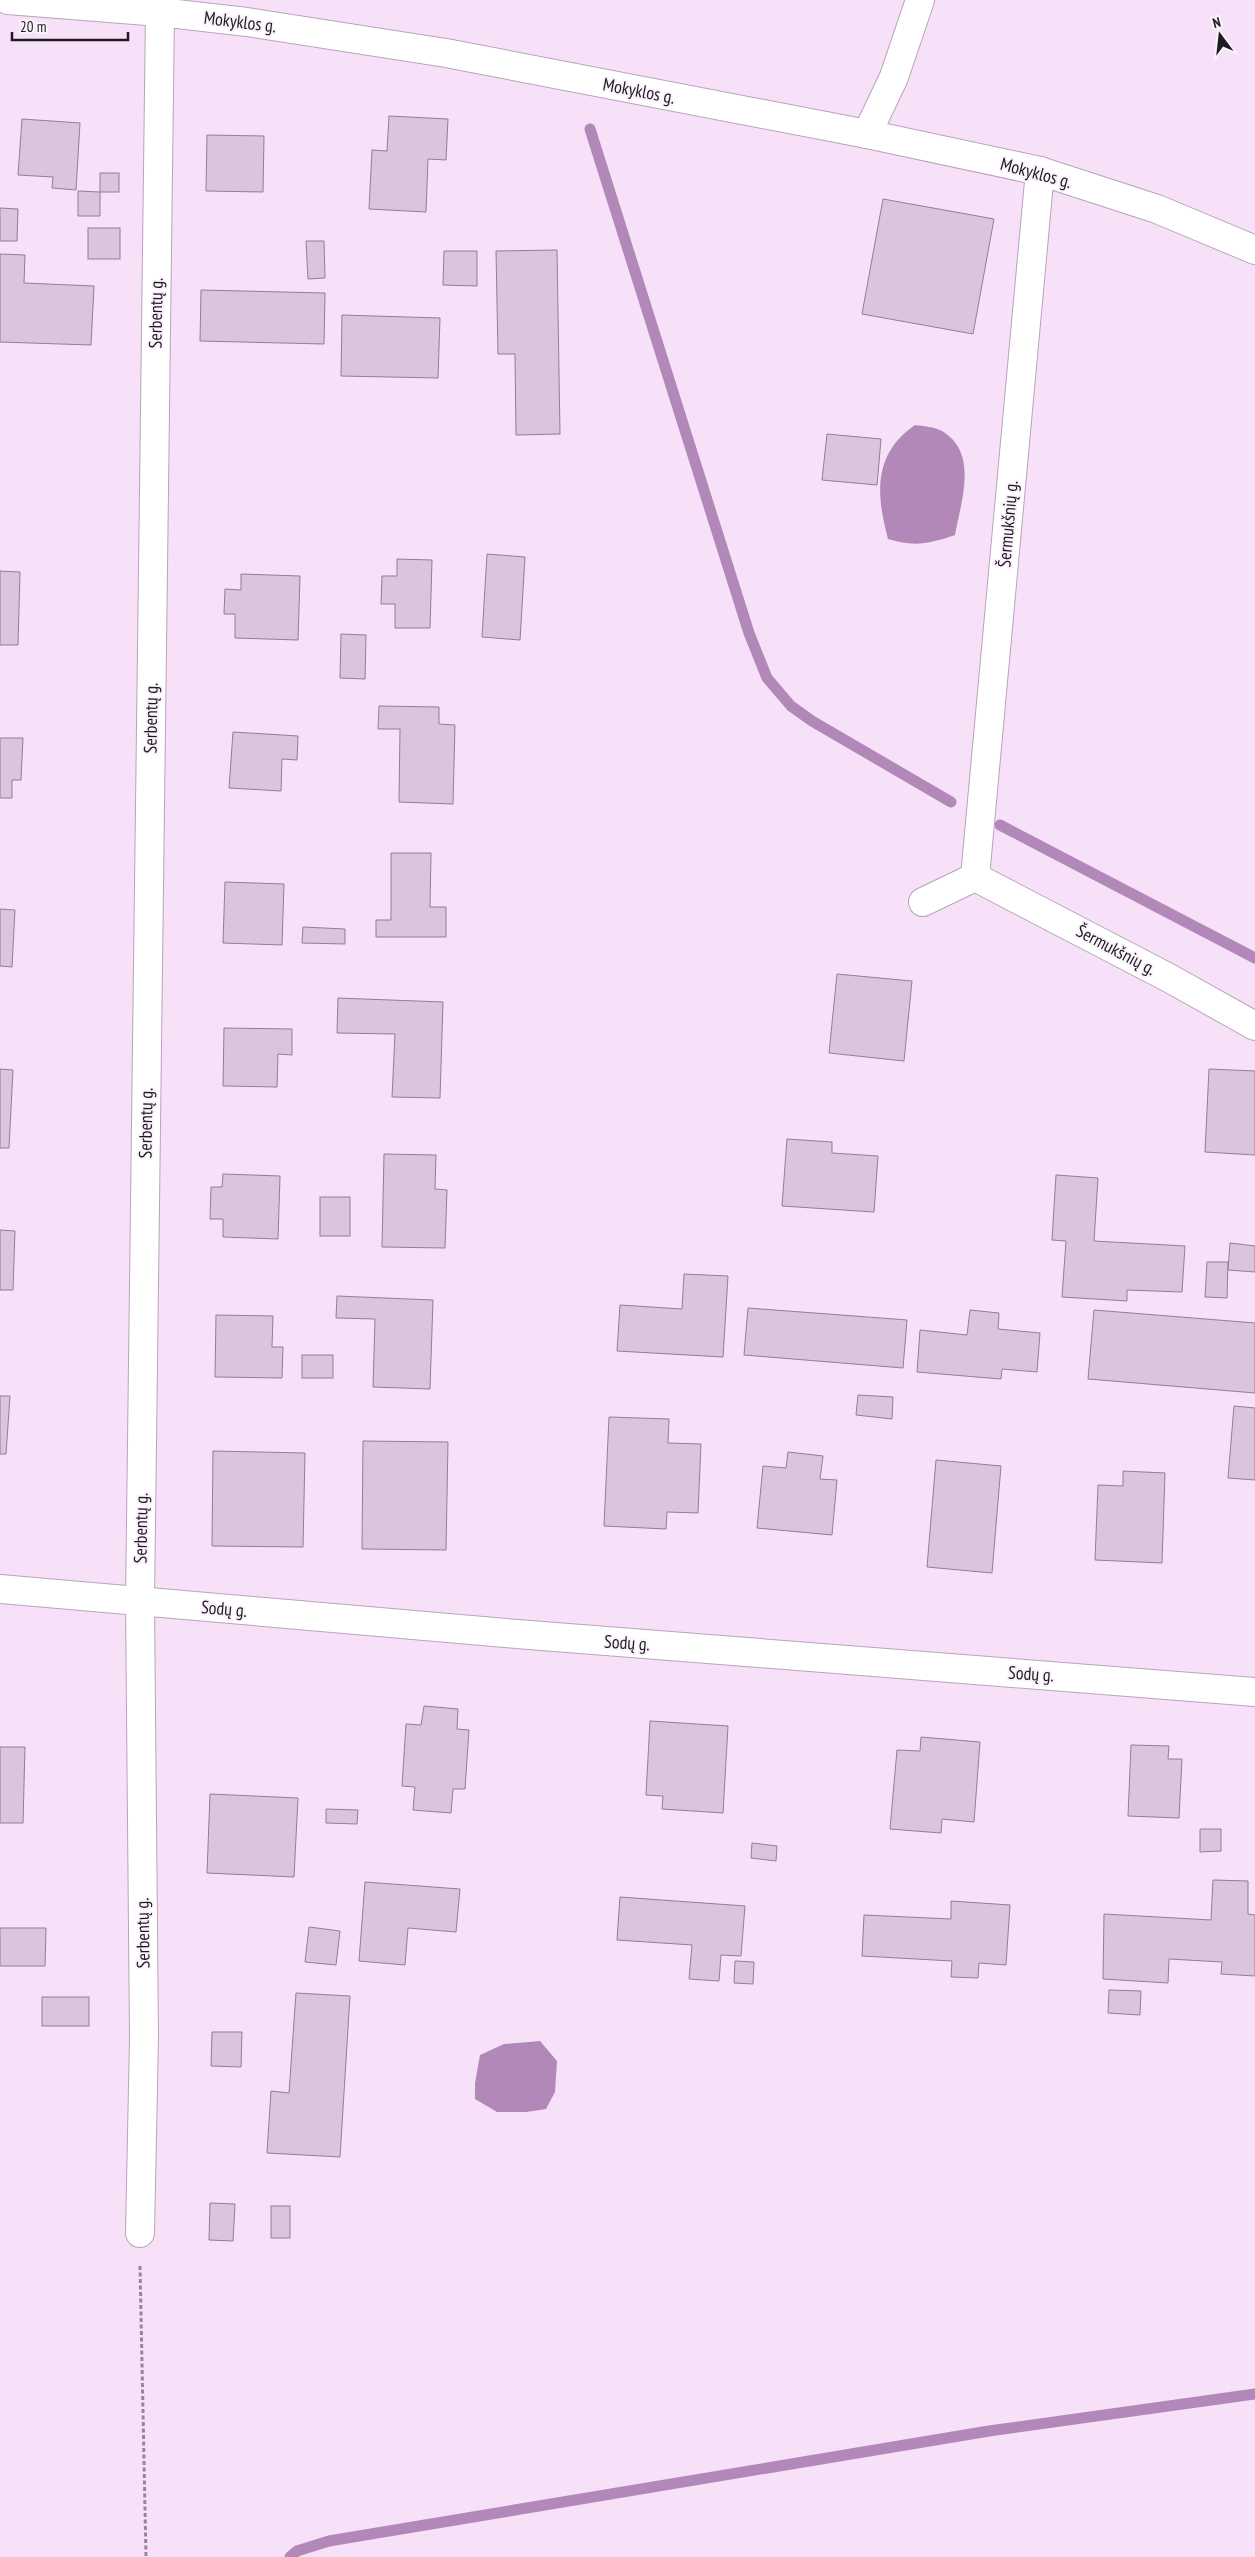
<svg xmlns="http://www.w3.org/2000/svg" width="1255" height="2557" font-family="'PT Sans Narrow',sans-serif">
<rect width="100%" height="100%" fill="#f6e1f8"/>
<!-- water -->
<g fill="#b288b8">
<path d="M915 425C923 426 935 427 942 431 979 453 961 501 955 535 929 544 914 547 888 539 876 494 873 454 915 425Z"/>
<polygon points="540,2041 557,2061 555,2092 546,2109 526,2112 497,2112 475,2099 475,2083 480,2055 504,2044"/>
</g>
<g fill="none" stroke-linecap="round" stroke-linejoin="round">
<!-- stream -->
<g stroke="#b288b8" stroke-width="11">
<polyline points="590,129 749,633 767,678 791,706 812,721 951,802"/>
<polyline points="1000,825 1255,958"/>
<polyline points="290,2557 297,2551 329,2541 989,2431 1255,2394"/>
</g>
</g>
<!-- building -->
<g fill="#dac6dc" stroke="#917f94">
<polygon points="389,116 448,119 446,160 428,159 426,212 369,209 372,150 387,151"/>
<polygon points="22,119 80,123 76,190 52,188 53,177 18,175"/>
<polygon points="207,135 264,136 263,192 206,191"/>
<rect x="100" y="173" width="19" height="19"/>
<polygon points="78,191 100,192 100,216 78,216"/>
<polygon points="883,199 994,219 973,334 862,314"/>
<polygon points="0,208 18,209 17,241 0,241"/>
<rect x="88" y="228" width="32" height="31"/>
<polygon points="306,241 324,241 325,278 308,279"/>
<polygon points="557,250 560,434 516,435 515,354 498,354 496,251"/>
<polygon points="444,251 477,251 477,286 443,285"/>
<polygon points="0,254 25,255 24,283 94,286 91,345 0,342"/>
<polygon points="201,290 325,293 324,344 200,341"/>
<polygon points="342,315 440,318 438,378 341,376"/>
<polygon points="827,434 881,439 877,485 822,480"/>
<polygon points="487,554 525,557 520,640 482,637"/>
<polygon points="397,559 432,560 430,628 395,628 395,604 381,604 382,576 397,576"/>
<polygon points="0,571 20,572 18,645 0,645"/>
<polygon points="241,574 300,576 298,640 235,638 235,614 224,614 225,589 241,590"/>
<polygon points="341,634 366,635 365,679 340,678"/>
<polygon points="379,706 439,707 439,724 455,725 453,804 399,802 400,729 378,729"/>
<polygon points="233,732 298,736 297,760 282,759 281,791 229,788"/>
<polygon points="0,738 23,738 21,780 12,780 12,798 0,798"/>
<polygon points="391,853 431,853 430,907 446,907 446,937 376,937 376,920 391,920"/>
<polygon points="225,882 284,884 282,945 223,943"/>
<polygon points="0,909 15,910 12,967 0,966"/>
<polygon points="303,927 345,929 345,944 302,943"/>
<polygon points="837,974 912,981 904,1061 829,1053"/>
<polygon points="338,998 443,1002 440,1098 392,1097 395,1034 337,1033"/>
<polygon points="224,1028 292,1029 292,1055 278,1054 277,1087 223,1086"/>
<polygon points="0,1069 13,1070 9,1148 0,1148"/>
<polygon points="1209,1069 1255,1071 1255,1155 1205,1152"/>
<polygon points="787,1139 832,1142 832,1153 878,1156 874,1212 782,1206"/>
<polygon points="384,1154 436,1155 435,1189 447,1190 445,1248 382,1247"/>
<polygon points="223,1174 280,1176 278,1239 223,1237 223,1219 210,1219 211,1187 222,1187"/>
<polygon points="1056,1175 1098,1178 1094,1241 1185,1246 1182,1292 1127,1290 1127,1301 1062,1297 1066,1241 1052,1240"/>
<rect x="320" y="1197" width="30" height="39"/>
<polygon points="0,1230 15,1231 13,1290 0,1290"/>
<polygon points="1230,1243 1255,1246 1255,1272 1228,1270"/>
<polygon points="1207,1262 1228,1262 1227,1298 1205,1297"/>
<polygon points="684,1274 728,1276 723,1357 617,1351 620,1305 682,1309"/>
<polygon points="337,1296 433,1300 430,1389 373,1387 375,1319 336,1318"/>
<polygon points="748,1308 907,1320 903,1368 744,1355"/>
<polygon points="970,1310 999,1313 998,1329 1040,1333 1037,1372 1002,1369 1001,1379 917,1372 920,1330 967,1335"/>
<polygon points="1094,1310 1255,1323 1255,1393 1088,1379"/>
<polygon points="216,1315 273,1316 272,1347 283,1347 282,1378 215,1377"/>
<rect x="302" y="1355" width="31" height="23"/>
<polygon points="858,1395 893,1397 892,1419 856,1415"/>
<polygon points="0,1396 10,1396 6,1454 0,1454"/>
<polygon points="1234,1406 1255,1408 1255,1480 1228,1478"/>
<polygon points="609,1417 669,1419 668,1443 701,1444 698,1513 667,1512 666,1529 604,1526"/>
<polygon points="363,1441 448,1442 446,1550 362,1549"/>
<polygon points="213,1451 305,1453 303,1547 212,1546"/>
<polygon points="788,1452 823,1456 820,1479 837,1480 832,1535 757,1528 763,1466 786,1468"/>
<polygon points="936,1460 1001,1466 992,1573 927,1567"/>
<polygon points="1123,1471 1165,1473 1162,1563 1095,1560 1098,1485 1123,1486"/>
<polygon points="424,1706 458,1709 457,1729 469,1730 465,1789 453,1789 451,1813 413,1810 415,1787 402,1786 406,1724 421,1725"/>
<polygon points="650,1721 728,1726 723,1813 662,1809 663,1796 646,1795"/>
<polygon points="921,1737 980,1742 974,1822 942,1819 941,1833 890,1829 897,1750 920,1751"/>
<polygon points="1131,1745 1169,1746 1168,1759 1182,1759 1179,1818 1128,1816"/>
<polygon points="0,1747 25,1747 23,1823 0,1823"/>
<polygon points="210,1794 298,1798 294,1877 207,1873"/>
<polygon points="326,1809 358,1810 357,1824 326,1823"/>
<polygon points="1200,1829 1221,1829 1221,1851 1200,1852"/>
<polygon points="752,1843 777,1846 776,1861 751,1858"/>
<polygon points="1213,1880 1248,1881 1248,1914 1255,1915 1255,1976 1221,1974 1222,1962 1169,1959 1168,1983 1103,1979 1104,1914 1211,1920"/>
<polygon points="365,1882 460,1889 456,1932 408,1928 405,1965 359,1961"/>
<polygon points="620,1897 745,1906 741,1956 721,1955 719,1981 689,1979 692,1945 617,1940"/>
<polygon points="951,1901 1010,1905 1006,1965 979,1963 978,1978 951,1977 952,1961 862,1956 864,1915 951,1919"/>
<polygon points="309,1927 340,1931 336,1965 305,1962"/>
<polygon points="0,1928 46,1928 45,1966 0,1966"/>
<polygon points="735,1961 754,1962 753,1984 734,1983"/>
<polygon points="1109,1990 1141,1991 1140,2015 1108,2013"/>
<polygon points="296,1993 350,1996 340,2157 267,2153 271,2091 289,2093"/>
<rect x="42" y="1997" width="47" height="29"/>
<polygon points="212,2032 242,2032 241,2067 211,2066"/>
<polygon points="210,2203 235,2204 233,2241 209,2240"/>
<rect x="271" y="2206" width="19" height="32"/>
</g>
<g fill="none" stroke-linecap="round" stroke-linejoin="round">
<defs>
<g id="minor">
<polyline points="8,0 160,12 247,22 446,53 867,134 1040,171 1157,209 1255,250"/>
<polyline points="867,134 894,77 920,0"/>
<polyline points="975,877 1169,978 1255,1026"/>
<polyline points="923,902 975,877 1040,171"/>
<polyline points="0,1589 517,1634 1255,1692"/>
<polyline points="140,2233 144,2038 140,1602 160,12"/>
</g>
</defs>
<!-- minor casing -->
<use href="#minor" stroke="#b8a4ba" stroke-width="30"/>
<!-- path -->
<polyline stroke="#968797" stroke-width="3" stroke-dasharray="4 2.5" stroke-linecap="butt" points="140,2266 146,2557"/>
<!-- minor -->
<use href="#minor" stroke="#fff" stroke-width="28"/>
</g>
<g text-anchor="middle" stroke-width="4" stroke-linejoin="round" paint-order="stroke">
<!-- street labels -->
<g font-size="18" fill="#211a22" stroke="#fbf3fc">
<text transform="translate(240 22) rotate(7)" y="6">Mokyklos g.</text>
<text transform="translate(639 91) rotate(11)" y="6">Mokyklos g.</text>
<text transform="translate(1036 173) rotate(15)" y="6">Mokyklos g.</text>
<text transform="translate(156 313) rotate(-89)" y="6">Serbentų g.</text>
<text transform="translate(1008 524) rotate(-85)" y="6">Šermukšnių g.</text>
<text transform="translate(151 718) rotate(-89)" y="6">Serbentų g.</text>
<text transform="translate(1116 950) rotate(28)" y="6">Šermukšnių g.</text>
<text transform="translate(146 1123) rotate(-89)" y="6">Serbentų g.</text>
<text transform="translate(141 1528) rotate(-89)" y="6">Serbentų g.</text>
<text transform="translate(224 1609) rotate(5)" y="6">Sodų g.</text>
<text transform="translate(627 1643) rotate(4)" y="6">Sodų g.</text>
<text transform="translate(1031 1674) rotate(4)" y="6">Sodų g.</text>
<text transform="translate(143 1933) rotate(-91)" y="6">Serbentų g.</text>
</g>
</g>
<!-- north arrow -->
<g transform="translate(1220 35) rotate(345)" stroke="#fbf3fc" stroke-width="4" paint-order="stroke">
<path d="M0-4L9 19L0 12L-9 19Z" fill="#211a22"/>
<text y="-8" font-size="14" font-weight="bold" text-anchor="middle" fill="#211a22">N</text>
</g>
<!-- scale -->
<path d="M12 32v8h116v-8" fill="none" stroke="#211a22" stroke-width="2.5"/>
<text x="20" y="32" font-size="15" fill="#211a22" stroke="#fbf3fc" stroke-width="4" paint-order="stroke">20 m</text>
</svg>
